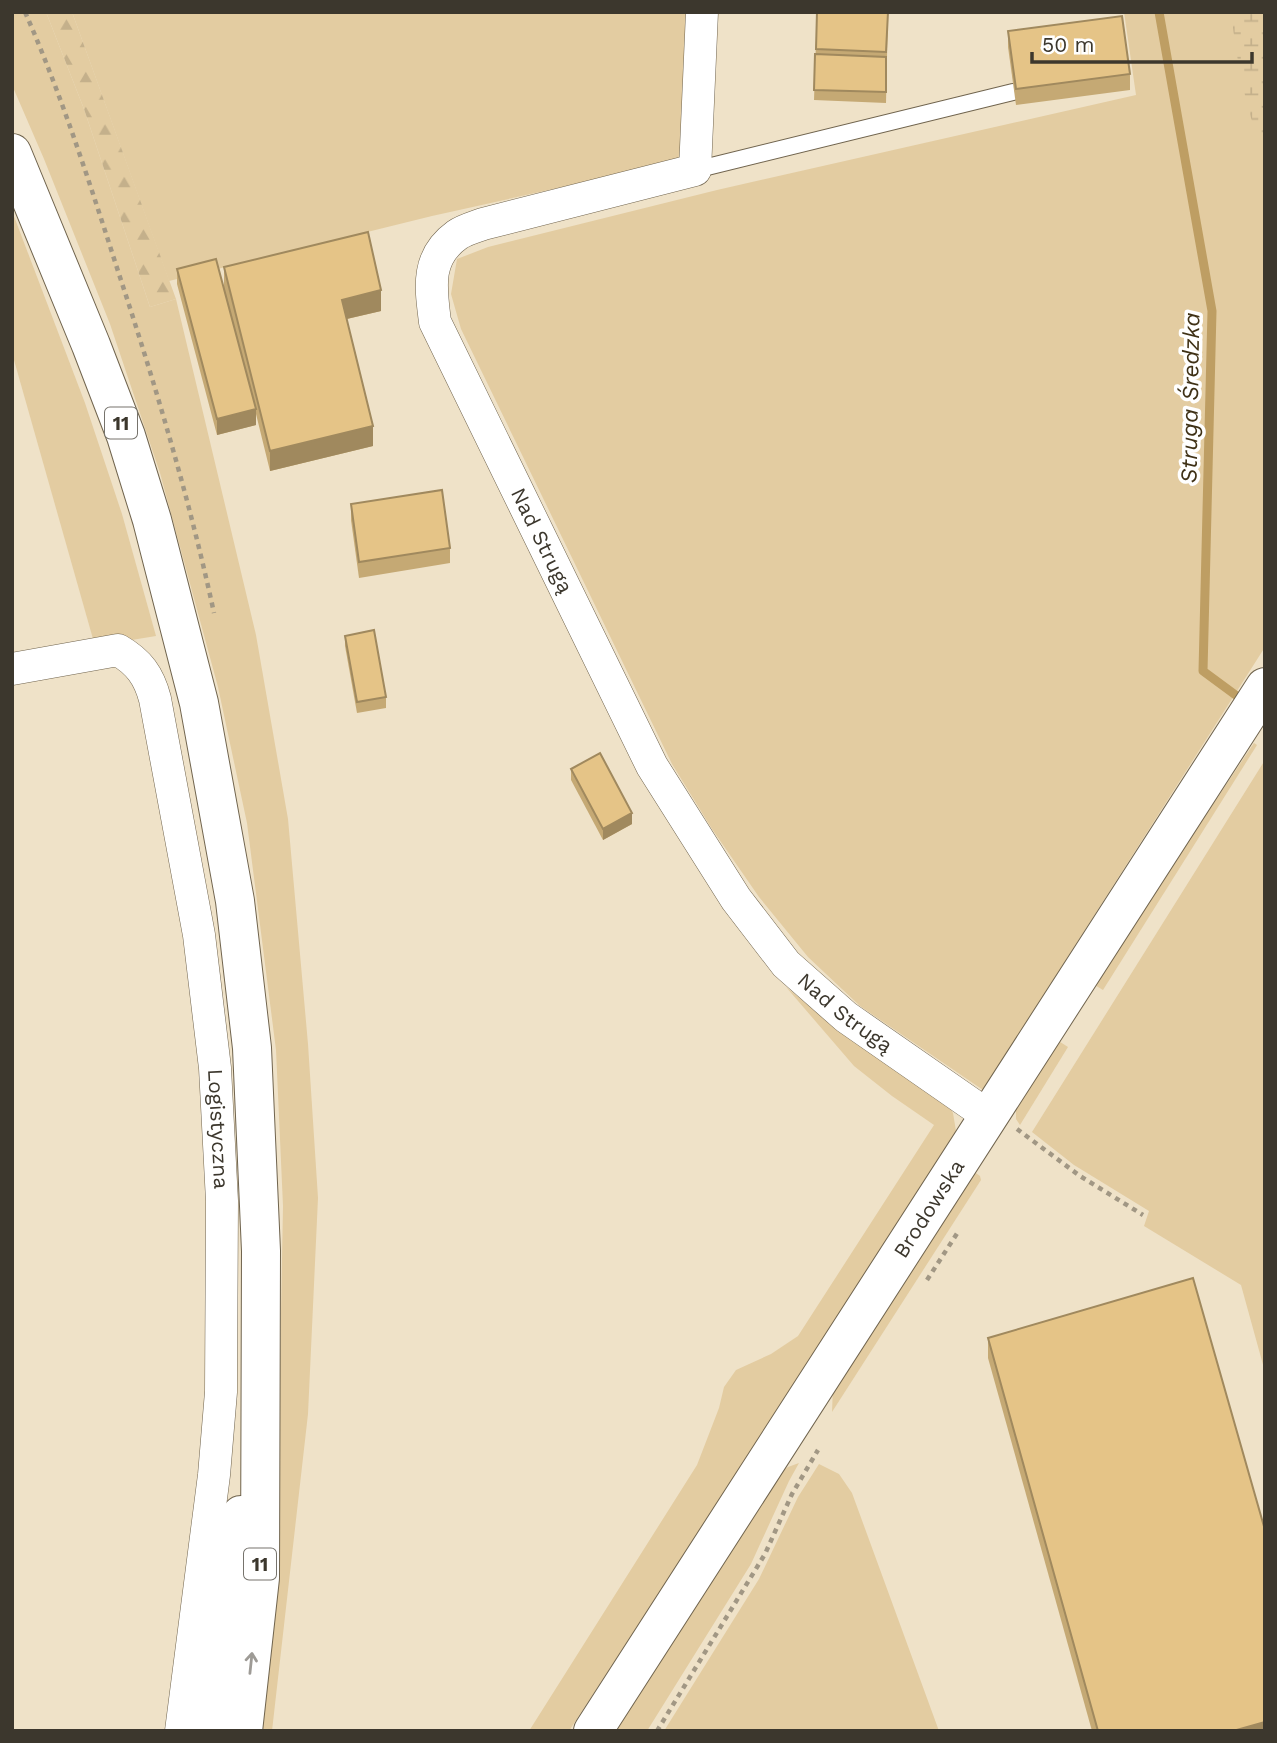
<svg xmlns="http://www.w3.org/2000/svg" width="1277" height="1743" font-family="'Work Sans',sans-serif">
<defs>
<pattern id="forest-firs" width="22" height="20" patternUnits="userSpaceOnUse" patternTransform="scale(1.75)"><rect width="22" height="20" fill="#e3cca1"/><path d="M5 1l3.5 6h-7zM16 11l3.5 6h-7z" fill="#c4b08b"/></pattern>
<pattern id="wetland-marsh" width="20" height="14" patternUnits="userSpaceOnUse" patternTransform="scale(1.75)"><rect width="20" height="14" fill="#e3cca1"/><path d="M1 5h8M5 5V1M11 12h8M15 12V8" fill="none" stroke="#c4b08b"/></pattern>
</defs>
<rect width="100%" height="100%" fill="#efe2c8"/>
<!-- grass -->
<g fill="#e3cca1">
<polygon points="12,12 46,12 84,109 150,307 176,299 256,635 288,819 308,1044 318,1198 308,1414 272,1731 254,1731 279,1419 283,1206 276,1050 247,823 218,687 160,473 110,324 44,159 12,85"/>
<polygon points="72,12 690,12 684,160 432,216 169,281"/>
<polygon points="1124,12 1265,12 1265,647 983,1090 860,1006 808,957 759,897 712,829 672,764 461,329 451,294 457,259 488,247 717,190 1136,95"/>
<polygon points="12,211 85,403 122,514 156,636 95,646 12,353"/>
<polygon points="1254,743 1257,745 1103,990 1093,984"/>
<polygon points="1265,760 1265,1372 1241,1285 1144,1226 1149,1211 1074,1165 1032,1132"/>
<polygon points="786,987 841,1032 947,1102 953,1113 956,1131 789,1394 569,1731 529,1731 697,1465 719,1408 724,1387 736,1370 771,1354 798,1336 934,1125 892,1096 854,1066"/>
<polygon points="1057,1040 1068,1047 1020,1125 1016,1119 1016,1108"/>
<polygon points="973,1171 980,1176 981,1180 832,1412 833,1386"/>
<polygon points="799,1463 789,1481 751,1564 647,1731 611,1731 778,1474 788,1467"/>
<polygon points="819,1464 839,1474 852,1493 939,1731 664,1731 759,1579 798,1497"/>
</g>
<!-- forest -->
<polygon fill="url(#forest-firs)" points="46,12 72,12 176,299 150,307 84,109"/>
<!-- wetland -->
<path fill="url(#wetland-marsh)" d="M1231 12H1265V156C1245 111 1237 61 1231 12Z"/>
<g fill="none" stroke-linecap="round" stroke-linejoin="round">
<!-- stream -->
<polyline stroke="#be9e63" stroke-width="9" points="1159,12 1212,311 1203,671 1245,702"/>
<defs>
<polyline id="service" points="695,170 1013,92"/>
<g id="minor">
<path id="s1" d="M702 12 695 170 483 224C475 227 464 230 457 235 425 258 431 289 435 322L652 766 736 899 786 964 846 1017 987 1115"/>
<path id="s2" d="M12 669 118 650C139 662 149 676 155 699L199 935 215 1068 222 1201 221 1392 214 1475 181 1731"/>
</g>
<g id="tertiary">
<path id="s3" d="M593 1731 1265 687"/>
</g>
<g id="trunk">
<polyline points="12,153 91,345 126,436 152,520 199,703 235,901 252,1048 261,1251 260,1578 243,1731"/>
<polyline points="210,1731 241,1515"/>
</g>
</defs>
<!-- service casing -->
<use href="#service" stroke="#70644e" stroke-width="18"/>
<!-- minor casing -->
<use href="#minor" stroke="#70644e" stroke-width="33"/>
<!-- tertiary casing -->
<use href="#tertiary" stroke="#70644e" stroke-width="40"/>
<!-- trunk casing -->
<use href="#trunk" stroke="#70644e" stroke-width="40"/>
<!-- path -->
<g stroke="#a19784" stroke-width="4.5" stroke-dasharray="5 5" stroke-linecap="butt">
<path d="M25 12C62 96 90 184 118 271 155 384 189 497 214 613"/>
<polyline points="1017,1129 1080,1176 1143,1215"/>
<polyline points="927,1280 958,1232"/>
<polyline points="657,1731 765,1554 792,1494 818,1450"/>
</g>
<!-- service -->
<use href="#service" stroke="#fff" stroke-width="16"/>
<!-- minor -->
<use href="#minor" stroke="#fff" stroke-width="32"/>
<!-- tertiary -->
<use href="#tertiary" stroke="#fff" stroke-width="38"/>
<!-- trunk -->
<use href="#trunk" stroke="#fff" stroke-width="38"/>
</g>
<!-- wall -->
<g fill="#c5a974">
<polygon points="817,12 888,12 886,103 814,100"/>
<polygon points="1008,31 1130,74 1130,90 1016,105 1008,47"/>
<polygon points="224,267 381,311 347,319 373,446 270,471 256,414 256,425 217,435 177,284 177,269 224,287"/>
<polygon points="351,504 450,548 450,563 359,578 351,520"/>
<polygon points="345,636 386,697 386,708 357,713 345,646"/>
<polygon points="571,769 632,824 603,840 571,780"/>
<polygon points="988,1338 1265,1731 1092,1731 988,1358"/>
</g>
<!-- shaded-wall -->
<g fill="#a0895e">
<polygon points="381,290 381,311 342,320 342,300"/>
<polygon points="256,409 256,425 217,435 217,419"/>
<polygon points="373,426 373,446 270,471 270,451"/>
<polygon points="632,813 632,824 603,840 603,829"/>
<polygon points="1265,1722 1265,1731 1233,1731"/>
</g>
<!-- building -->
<g fill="#e5c487" stroke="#a0895e" stroke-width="2">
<polygon points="817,12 888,12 886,52 816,49"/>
<polygon points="1122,16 1130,74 1016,89 1008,31"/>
<polygon points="815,54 886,57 886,92 814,90"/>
<polygon points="368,232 381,290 342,300 373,426 270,451 224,267"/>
<polygon points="216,259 256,409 217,419 177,269"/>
<polygon points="442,490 450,548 359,562 351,504"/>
<polygon points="374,630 386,697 357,702 345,636"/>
<polygon points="600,753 632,813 603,829 571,769"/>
<polygon points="1193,1278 1265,1530 1265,1722 1233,1731 1098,1731 988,1338"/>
</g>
<!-- one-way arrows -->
<defs><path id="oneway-shaft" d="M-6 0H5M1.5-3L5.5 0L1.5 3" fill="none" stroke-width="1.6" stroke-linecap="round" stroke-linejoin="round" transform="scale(1.75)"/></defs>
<use stroke="#9e9b96" href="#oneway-shaft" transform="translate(251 1663) rotate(-84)"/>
<g text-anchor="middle" stroke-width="7" stroke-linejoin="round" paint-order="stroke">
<!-- shield labels -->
<g fill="#fff" stroke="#76736c" stroke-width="2">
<rect x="105" y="407.5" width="32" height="31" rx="5"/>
<rect x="244" y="1548.5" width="32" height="31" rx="5"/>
</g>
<g font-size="19" font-weight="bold" fill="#3c372d">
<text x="121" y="430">11</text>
<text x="260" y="1571">11</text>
</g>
<!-- street labels -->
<g font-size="21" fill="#3c372d" stroke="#fff">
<text dy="7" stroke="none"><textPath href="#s1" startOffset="744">Nad Strugą</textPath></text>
<text dy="7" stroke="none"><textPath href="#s1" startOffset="1311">Nad Strugą</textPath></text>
<text dy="7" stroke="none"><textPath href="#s2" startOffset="606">Logistyczna</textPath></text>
<text dy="7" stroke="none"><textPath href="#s3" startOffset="621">Brodowska</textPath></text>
</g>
<!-- water labels -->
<g font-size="23" font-style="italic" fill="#3f3116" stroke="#fff">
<text transform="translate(1190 398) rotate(-89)" y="8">Struga Średzka</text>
</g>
</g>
<!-- border -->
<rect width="1277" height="1743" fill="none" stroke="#3c372d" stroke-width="28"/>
<!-- scale -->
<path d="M1032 52v10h220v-10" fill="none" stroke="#3c372d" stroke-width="3.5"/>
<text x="1042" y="52" font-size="21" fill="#3c372d" stroke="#ffffff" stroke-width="5" paint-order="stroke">50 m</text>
</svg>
